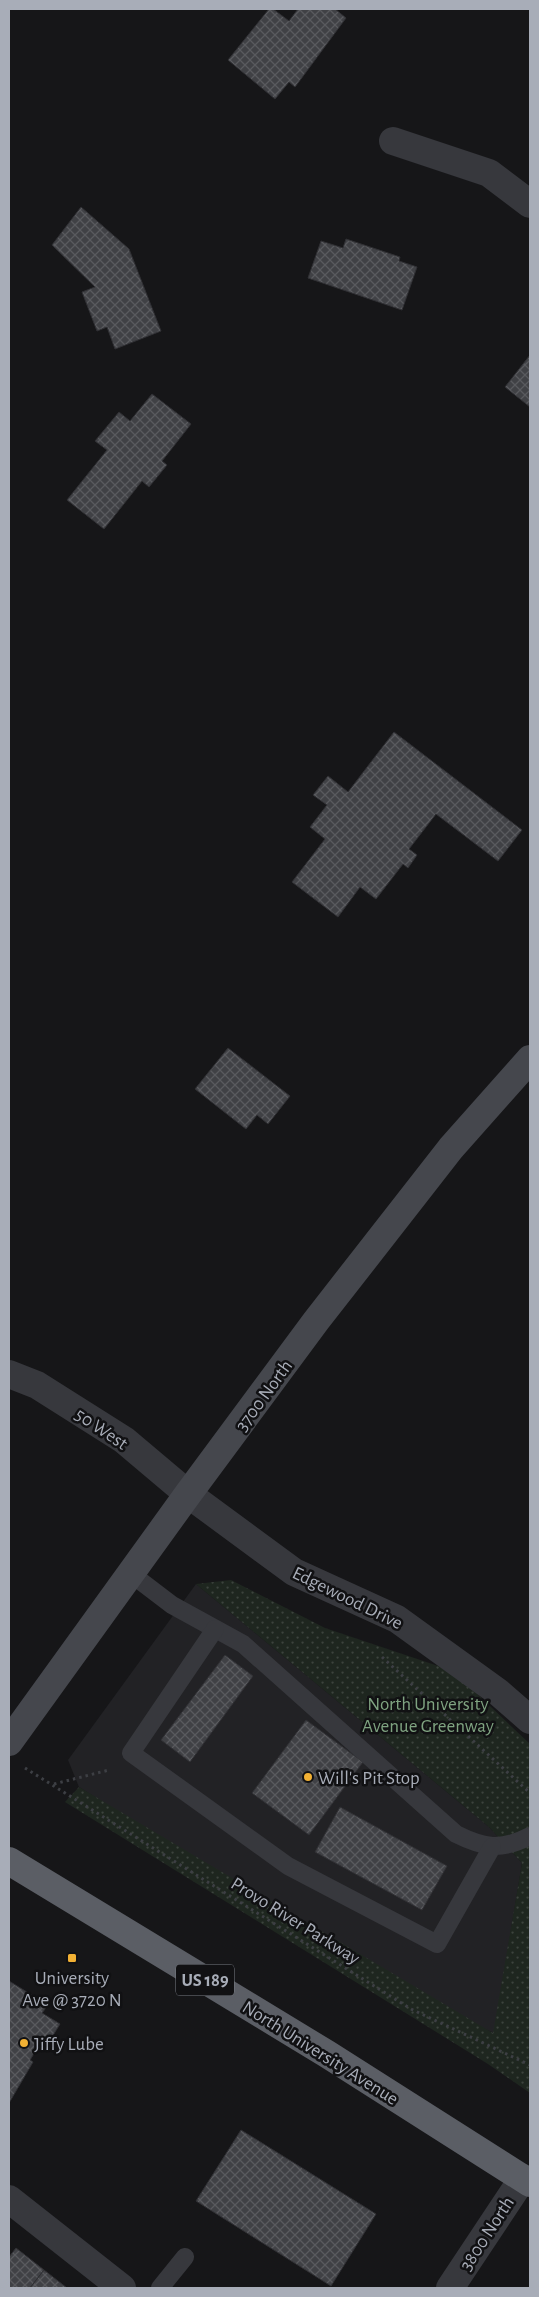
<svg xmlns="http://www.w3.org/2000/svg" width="539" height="2297" font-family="'Alegreya Sans',sans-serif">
<defs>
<pattern id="park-dots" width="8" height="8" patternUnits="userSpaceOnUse" patternTransform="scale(1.25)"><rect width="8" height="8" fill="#1e261f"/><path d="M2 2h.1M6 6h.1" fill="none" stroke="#3c433d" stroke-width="1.8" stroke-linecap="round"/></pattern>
<pattern id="building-cross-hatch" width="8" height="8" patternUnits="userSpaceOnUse" patternTransform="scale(1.25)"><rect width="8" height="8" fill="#404145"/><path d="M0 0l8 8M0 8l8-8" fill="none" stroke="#595a5e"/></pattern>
</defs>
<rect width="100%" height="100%" fill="#161618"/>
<!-- built -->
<polygon fill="#222225" points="196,1584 489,1827 522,1863 494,2033 413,1996 79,1787 68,1760"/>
<!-- park -->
<polygon fill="url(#park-dots)" points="231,1580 325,1628 453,1671 530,1744 530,2093 488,2064 65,1802 79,1787 493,2033 522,1863 489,1827 196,1584"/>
<!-- building -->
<g fill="url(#building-cross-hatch)" stroke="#303034">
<polygon points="269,9 273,9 289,21 298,9 335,9 346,18 295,87 289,82 275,99 228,60"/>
<polygon points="81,207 129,249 161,331 115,349 107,327 97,331 82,292 95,287 52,245"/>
<polygon points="346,239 400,257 399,261 417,267 402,310 308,278 321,241 343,248"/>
<polygon points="530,355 530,407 505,387"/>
<polygon points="152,394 191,424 162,461 167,465 149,487 142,481 104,529 67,500 107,450 95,441 119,412 130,421"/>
<polygon points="394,732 522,830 498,861 436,814 409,849 417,855 408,868 403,864 376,899 360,887 338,917 292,882 325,839 310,827 327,805 313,795 328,776 348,792"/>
<polygon points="228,1048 290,1096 268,1124 257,1115 246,1129 195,1089"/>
<polygon points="225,1655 253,1676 190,1762 161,1740"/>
<polygon points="306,1720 363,1762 309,1835 252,1793"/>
<polygon points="340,1807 447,1866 422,1910 315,1852"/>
<polygon points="9,1981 48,2005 42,2013 60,2024 47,2045 41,2042 30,2060 33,2062 9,2103"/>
<polygon points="241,2130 376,2214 331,2286 196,2201"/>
<polygon points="16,2248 44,2270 30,2288 9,2288 9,2257"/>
<polygon points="44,2270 67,2288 30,2288"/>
</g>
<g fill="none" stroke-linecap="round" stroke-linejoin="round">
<!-- path -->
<g stroke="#3d3f44" stroke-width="3" stroke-dasharray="2.5 4" stroke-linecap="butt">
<polyline points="382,1657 530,1793"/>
<polyline points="25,1768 411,2009 530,2065"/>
<polyline points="54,1784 109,1770"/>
</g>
<!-- service -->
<g stroke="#37383d" stroke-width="18">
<path d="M130 1573 172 1605 243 1644 456 1834C484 1848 501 1851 530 1836"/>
<polyline points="215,1629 131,1753 288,1866 437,1944 492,1847"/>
<polyline points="160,2288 185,2257"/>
</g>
<!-- minor -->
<g stroke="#37383d" stroke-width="28">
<polyline points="393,141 489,173 530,204"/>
<polyline points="9,1374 37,1385 124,1440 188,1494 294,1572 397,1619 498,1692 530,1720"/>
<polyline points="9,2199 122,2288"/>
<polyline points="450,2288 523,2178"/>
</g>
<!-- secondary -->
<polyline stroke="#45474d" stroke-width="28" points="9,1742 188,1494 316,1321 451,1148 530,1059"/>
<!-- trunk -->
<polyline stroke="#5b5e65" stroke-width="28" points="9,1861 327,2054 530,2183"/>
</g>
<!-- markers -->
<g fill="#f2b134" stroke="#111113" stroke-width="2">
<circle cx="308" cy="1777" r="5"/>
<rect x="67" y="1953" width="10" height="10" rx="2.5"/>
<circle cx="24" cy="2043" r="5"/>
</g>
<g text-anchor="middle" stroke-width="5" stroke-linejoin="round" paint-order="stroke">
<!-- shield labels -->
<rect fill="#111113" stroke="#7b7e86" stroke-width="1" x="176" y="1964.5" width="58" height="31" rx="4"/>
<g font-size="18" font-weight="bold" fill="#a8adb8">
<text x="205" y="1986">US 189</text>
</g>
<!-- street labels -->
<g font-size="19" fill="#a8adb8" stroke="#111113">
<text transform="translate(263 1395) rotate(-54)" y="7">3700 North</text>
<text transform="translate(102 1428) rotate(34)" y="7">50 West</text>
<text transform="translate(348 1597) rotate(26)" y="7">Edgewood Drive</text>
<text transform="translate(296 1920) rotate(32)" y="7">Provo River Parkway</text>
<text transform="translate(321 2052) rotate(32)" y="7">North University Avenue</text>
<text transform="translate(486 2233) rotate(-57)" y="7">3800 North</text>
</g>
<!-- park labels -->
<g font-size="19" fill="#7fa381" stroke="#111113">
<text x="428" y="1710">North University<tspan x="428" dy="22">Avenue Greenway</tspan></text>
</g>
<!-- poi labels -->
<g font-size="19" fill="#a8adb8" stroke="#111113" text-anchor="start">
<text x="318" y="1784">Will's Pit Stop</text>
<text x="72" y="1984" text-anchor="middle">University<tspan x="72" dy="22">Ave @ 3720 N</tspan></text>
<text x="34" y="2050">Jiffy Lube</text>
</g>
</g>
<!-- border -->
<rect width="539" height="2297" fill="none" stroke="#a8adb8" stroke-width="20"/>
</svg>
